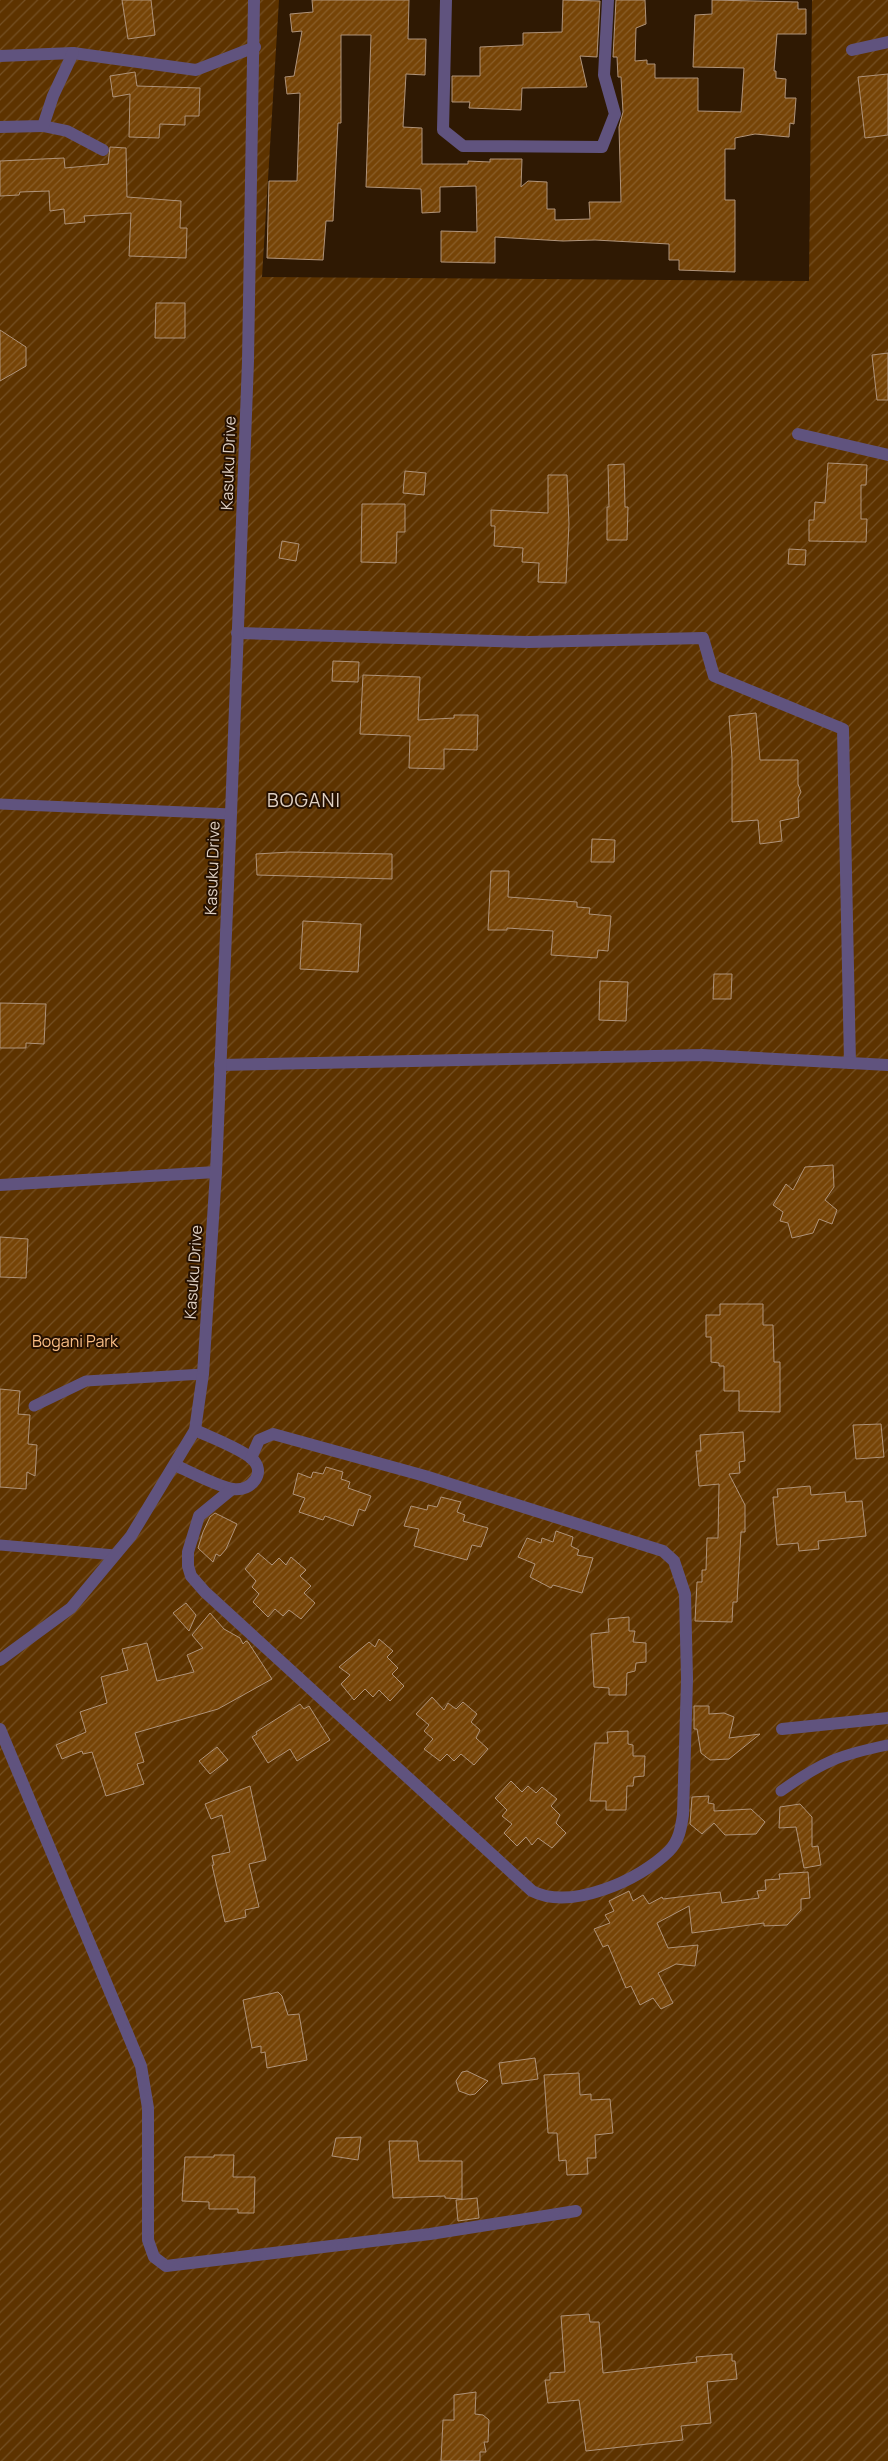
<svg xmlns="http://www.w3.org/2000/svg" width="888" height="2461" font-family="Manrope,sans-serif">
<defs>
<pattern id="garden-furrows" width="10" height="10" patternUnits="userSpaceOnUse" patternTransform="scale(1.25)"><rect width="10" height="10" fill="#5d3300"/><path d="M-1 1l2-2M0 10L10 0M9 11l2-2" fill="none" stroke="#745024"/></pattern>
<pattern id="building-hatch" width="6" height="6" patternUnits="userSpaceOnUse" patternTransform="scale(1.25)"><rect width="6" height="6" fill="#764407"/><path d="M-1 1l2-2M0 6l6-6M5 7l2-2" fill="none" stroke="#895e2a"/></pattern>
</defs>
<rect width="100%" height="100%" fill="#2f1903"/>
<!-- garden -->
<polygon fill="url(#garden-furrows)" points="0,0 279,0 262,277 809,281 812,0 888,0 888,2461 0,2461"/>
<!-- building -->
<g fill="url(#building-hatch)" stroke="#af937a">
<polygon points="122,0 151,0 155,35 128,39"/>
<polygon points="312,0 409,0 408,39 426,39 425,75 406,74 403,127 422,128 422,164 468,164 468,161 490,162 490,159 522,159 521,187 528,181 547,182 547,209 555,209 555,220 590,219 589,202 621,202 619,127 623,112 621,77 618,77 617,57 613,57 616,0 645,0 646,24 636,28 635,61 647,60 647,64 655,64 655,78 698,78 698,111 741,112 744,68 693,67 695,15 712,14 712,0 798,2 798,9 806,9 806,34 777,34 774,71 776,71 776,78 786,79 785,98 796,98 794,124 790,123 789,137 755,134 735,138 735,149 725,149 725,200 735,200 735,272 679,270 679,260 669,260 669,244 595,240 563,241 495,237 495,263 441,262 441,231 477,232 476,186 440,187 440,212 422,213 421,189 366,187 371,35 341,35 341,123 338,123 333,221 326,221 323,260 267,258 269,181 297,181 300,93 287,94 285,77 294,76 302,31 292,32 290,14 313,12"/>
<polygon points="563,0 600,1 597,57 580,56 587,87 522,88 521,110 469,108 470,102 452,102 452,76 480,76 480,47 523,45 523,33 562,32"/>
<polygon points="135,72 137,86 200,88 199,116 185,116 185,125 160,124 159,138 129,137 130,94 113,97 110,76"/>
<polygon points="888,74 888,135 865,138 858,77"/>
<polygon points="110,147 126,148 127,197 181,201 180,228 187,228 186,258 129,256 131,213 84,216 85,222 65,224 64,209 50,211 49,191 20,192 19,195 0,196 0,161 64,158 65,168 108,164"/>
<polygon points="156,303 185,303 185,338 155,338"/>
<polygon points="0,330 26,347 26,366 0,381"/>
<polygon points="888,353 888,400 877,400 872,355"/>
<polygon points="828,463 867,465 866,485 861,485 861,519 867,519 866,542 809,541 809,520 814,520 815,502 825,503"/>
<polygon points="624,464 625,507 628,507 627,540 607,540 607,507 609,507 608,465"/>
<polygon points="405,471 426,473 424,495 403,493"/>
<polygon points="548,475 567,475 569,524 566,583 538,582 539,563 522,562 523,548 494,546 495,526 491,526 491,510 548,513"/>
<polygon points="362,504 405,504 405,532 397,532 396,563 361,562"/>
<polygon points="282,541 299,544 296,561 279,558"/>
<polygon points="789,549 806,550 805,565 788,564"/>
<polygon points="333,661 359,662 358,682 332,681"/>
<polygon points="363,675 420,677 418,720 454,718 454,715 478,715 477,750 444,749 444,769 409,768 410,736 360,734"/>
<polygon points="756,713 760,760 798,760 798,784 801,792 798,798 799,817 780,821 782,841 760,844 758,820 732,822 732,758 729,716"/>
<polygon points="592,839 615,840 614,862 591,862"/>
<polygon points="290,852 392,854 392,879 257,875 256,854"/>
<polygon points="491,871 509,871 508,897 577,902 577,907 590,908 589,914 611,916 608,951 598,950 597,958 551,955 553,931 507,928 507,930 488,930"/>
<polygon points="303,921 361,924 358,972 300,969"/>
<polygon points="714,974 732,974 731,999 713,999"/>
<polygon points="600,981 628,982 626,1021 599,1020"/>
<polygon points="0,1003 46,1004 44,1044 26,1043 26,1048 0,1048"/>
<polygon points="833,1165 834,1187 825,1200 837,1210 832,1224 819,1219 813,1233 792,1238 788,1223 780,1221 783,1212 773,1205 786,1184 793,1190 805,1167"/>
<polygon points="0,1237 28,1239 26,1278 0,1277"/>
<polygon points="720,1304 763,1304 763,1325 773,1325 774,1362 780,1362 780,1412 739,1411 739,1391 724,1391 724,1366 719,1366 719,1363 711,1362 711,1337 706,1337 706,1315 720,1315"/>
<polygon points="0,1389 20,1391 18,1414 30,1415 28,1444 37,1445 35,1476 27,1472 26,1489 0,1487"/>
<polygon points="881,1424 884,1457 856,1459 853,1425"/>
<polygon points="743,1432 745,1461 739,1462 740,1473 729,1474 745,1505 745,1532 741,1532 737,1602 733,1602 732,1622 695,1621 697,1582 702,1582 702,1570 706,1570 707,1538 718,1538 719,1484 699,1486 696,1451 701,1451 700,1435"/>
<polygon points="326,1467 343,1472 341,1479 350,1482 348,1488 371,1496 365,1511 359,1509 353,1526 325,1516 323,1520 299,1512 305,1498 293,1494 298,1473 311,1478 313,1472 323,1474"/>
<polygon points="810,1486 811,1495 845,1492 846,1502 862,1501 866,1536 818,1541 819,1549 799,1551 798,1543 777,1545 773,1497 778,1497 777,1489"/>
<polygon points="441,1497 461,1502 457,1512 465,1515 463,1521 488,1528 481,1547 472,1545 467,1560 414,1546 419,1529 404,1526 411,1506 427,1510 428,1505 437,1507"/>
<polygon points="215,1513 237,1524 226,1549 220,1556 216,1554 213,1562 198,1548 203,1532 210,1517"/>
<polygon points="556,1531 573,1537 571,1546 579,1550 577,1555 593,1558 582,1593 553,1585 551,1588 530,1577 535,1564 518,1557 527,1538 541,1543 542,1538 553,1542"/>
<polygon points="258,1553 272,1565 279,1558 286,1565 291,1557 306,1570 300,1576 311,1586 304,1593 315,1603 301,1619 289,1610 283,1616 275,1609 268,1617 253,1602 259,1594 252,1587 256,1581 245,1569"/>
<polygon points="186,1603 196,1615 189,1631 173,1613"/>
<polygon points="210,1613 224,1629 240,1638 243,1644 246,1641 248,1642 272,1679 218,1709 135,1733 144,1762 137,1764 144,1784 106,1796 92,1752 83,1754 82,1751 62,1759 56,1745 86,1732 80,1712 107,1703 101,1677 128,1670 122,1649 147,1643 157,1681 194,1672 187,1655 203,1648 192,1635"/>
<polygon points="629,1617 629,1631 635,1631 633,1642 646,1643 646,1662 636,1663 635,1671 627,1673 626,1695 609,1695 609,1688 594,1687 591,1634 609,1632 608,1619"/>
<polygon points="379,1639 393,1651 387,1657 398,1668 392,1674 404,1686 390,1701 379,1690 373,1697 365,1689 354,1700 341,1684 350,1675 339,1667 369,1642 375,1647"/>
<polygon points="432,1697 444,1710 448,1703 456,1709 463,1702 477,1714 471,1722 480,1730 476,1738 488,1749 474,1765 461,1754 454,1761 447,1754 440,1761 424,1749 433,1739 424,1731 429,1725 416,1714"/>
<polygon points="300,1704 304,1709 309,1706 330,1740 297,1761 290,1749 268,1763 252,1737 257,1734 256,1732"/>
<polygon points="694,1706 709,1706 709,1714 724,1713 734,1717 729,1738 760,1734 729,1759 710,1760 701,1753 697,1729 694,1729"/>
<polygon points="628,1731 628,1744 633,1745 633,1756 645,1756 644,1776 634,1777 633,1786 627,1786 626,1810 606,1810 606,1801 590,1801 595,1743 608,1743 607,1732"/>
<polygon points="217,1747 228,1760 210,1774 199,1761"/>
<polygon points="511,1781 522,1792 528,1786 536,1793 542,1787 557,1799 551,1806 560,1815 556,1823 566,1833 552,1848 538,1838 532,1845 526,1837 517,1846 504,1833 512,1824 502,1816 507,1810 495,1798"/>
<polygon points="250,1786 266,1860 249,1864 259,1907 245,1910 246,1917 225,1922 212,1865 214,1865 212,1856 230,1852 222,1815 211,1819 205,1804"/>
<polygon points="709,1796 708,1803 714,1804 714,1811 751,1809 765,1822 756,1834 725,1835 714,1823 702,1834 690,1824 692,1797"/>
<polygon points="800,1804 812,1817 812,1847 818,1846 821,1865 804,1868 796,1827 779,1828 780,1807"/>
<polygon points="808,1872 810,1898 801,1899 801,1910 787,1925 764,1926 764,1923 692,1933 689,1906 657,1923 668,1948 698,1945 695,1966 676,1964 658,1973 673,2003 661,2009 653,1998 640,2005 631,1986 626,1988 608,1945 603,1947 594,1929 610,1923 605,1915 614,1911 609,1901 629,1891 633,1901 643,1895 649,1904 662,1897 663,1899 720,1892 722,1903 759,1898 757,1891 766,1890 765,1880 780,1879 779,1874"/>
<polygon points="278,1992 282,1996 288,2015 299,2014 307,2060 267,2068 265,2052 261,2053 261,2046 252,2048 243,2000"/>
<polygon points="535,2058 538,2079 502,2084 499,2063"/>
<polygon points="467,2071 488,2081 475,2094 470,2095 459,2091 456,2081 462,2072"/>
<polygon points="579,2073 580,2095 591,2094 591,2100 610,2099 613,2133 595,2135 596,2158 587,2158 588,2174 567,2175 566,2160 559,2161 557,2133 548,2133 544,2075"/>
<polygon points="361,2137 358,2160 332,2156 336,2138"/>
<polygon points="389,2141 417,2141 419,2161 462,2161 462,2199 445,2198 445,2196 393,2198"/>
<polygon points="214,2155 234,2155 233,2177 255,2177 254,2213 238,2213 238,2209 209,2209 209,2202 182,2201 185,2157 214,2157"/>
<polygon points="477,2198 479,2218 458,2221 456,2200"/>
<polygon points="589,2314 590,2322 599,2322 603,2373 697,2362 696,2357 732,2354 732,2361 735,2361 737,2379 707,2382 711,2423 681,2426 683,2440 586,2451 579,2400 548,2403 545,2380 550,2380 550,2373 565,2372 561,2316"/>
<polygon points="476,2392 475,2414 483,2415 489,2420 488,2442 484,2442 486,2452 480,2452 480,2461 441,2461 443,2420 454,2420 454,2395"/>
</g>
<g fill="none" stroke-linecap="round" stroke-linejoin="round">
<!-- lane -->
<g stroke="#60537e" stroke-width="11">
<polyline points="0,804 231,814"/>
<polyline points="34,1406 86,1381 203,1374"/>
<polyline points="0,1545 115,1555"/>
<path d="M781 1791C822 1762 839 1755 888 1745"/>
</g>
<!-- street -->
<g stroke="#60537e" stroke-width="12">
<polyline points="446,0 443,130 463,146 602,147 615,114 604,75 608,0"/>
<polyline points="852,50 888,42"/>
<polyline points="0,56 73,53 196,70 255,47"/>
<polyline points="43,126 67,131 103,150"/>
<polyline points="0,127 43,126 53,96 73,53"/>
<polyline points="798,434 888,455"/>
<polyline points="237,633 528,642 703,638 714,676 843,729 850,1063"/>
<polyline points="220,1065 702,1055 888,1065"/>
<polyline points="0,1185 216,1172"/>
<path d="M175 1465C190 1472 219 1487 233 1489 251 1492 268 1472 251 1458 239 1448 210 1437 195 1430"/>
<path d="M232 1489 199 1516 188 1552V1566L191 1576 205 1592 532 1891C571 1911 640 1880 669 1851 679 1841 681 1828 683 1815L687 1679 685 1594 674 1561 663 1551 425 1476 273 1434 259 1440 251 1458"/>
<polyline points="0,1660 71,1608 131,1536 195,1430 203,1374 216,1172 231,814 248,361 254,0"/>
<polyline points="0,1729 141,2066 148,2108 148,2240 154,2257 166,2266 430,2234 576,2211"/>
<polyline points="782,1729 888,1718"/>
</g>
</g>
<g text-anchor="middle" stroke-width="4" stroke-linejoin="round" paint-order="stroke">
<!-- street labels -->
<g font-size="16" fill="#dfd0c3" stroke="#251000">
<text transform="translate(228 463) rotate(-88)" y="6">Kasuku Drive</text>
<text transform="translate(212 868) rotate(-88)" y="6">Kasuku Drive</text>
<text transform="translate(193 1272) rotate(-86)" y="6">Kasuku Drive</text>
</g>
<!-- park labels -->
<g font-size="16" fill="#fabe85" stroke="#251000">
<text x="75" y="1347">Bogani Park</text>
</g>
<!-- quarter labels -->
<g font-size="19" letter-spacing="1" fill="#dfd0c3" stroke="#251000">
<text x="304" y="807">BOGANI</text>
</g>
</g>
</svg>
